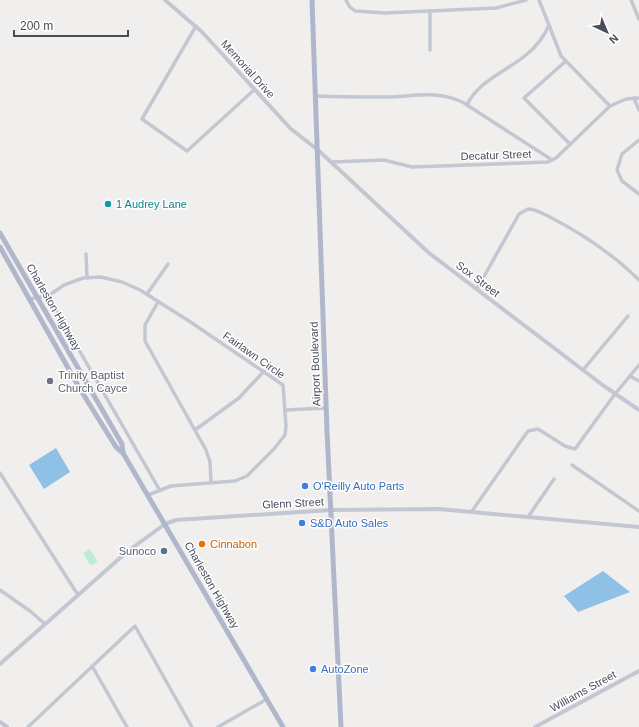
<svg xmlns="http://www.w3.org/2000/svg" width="639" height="727" font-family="Helvetica,sans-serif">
<rect width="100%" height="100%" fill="#f1efee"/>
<!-- green -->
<polygon fill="#bfebda" points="90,549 98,562 91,566 83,553"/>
<!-- water -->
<g fill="#8fc0e5">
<polygon points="56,448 70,472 44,489 29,465"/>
<polygon points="603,571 630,592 578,612 564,596"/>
</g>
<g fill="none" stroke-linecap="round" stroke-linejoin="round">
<!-- minor -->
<g stroke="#c3c7d2" stroke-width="3.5">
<polyline points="346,0 349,6 355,11 385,13 496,8 526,0"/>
<polyline points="631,0 639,19"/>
<polyline points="430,11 430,50"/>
<polyline points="549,25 561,56 610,106"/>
<polyline points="196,26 142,119 187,151 254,90"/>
<polyline points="566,61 524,98 570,144"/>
<path d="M316 96C340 97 364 97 388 97 414 96 440 90 464 103L552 160"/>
<polyline points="634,98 639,110"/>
<path d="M467 105C478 81 507 71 526 55 536 47 544 37 549 25L539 0"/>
<polyline points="639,140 622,154 617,170 622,181 639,194"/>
<polyline points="331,162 384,160 412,167 548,162 556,158 610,106 626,99 639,98"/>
<polyline points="86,254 87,278"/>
<path d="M477 289 519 214 528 209C536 209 541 213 548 216 581 233 613 254 639 280"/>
<polyline points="147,294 168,264"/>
<polyline points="48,296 159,489"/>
<polyline points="29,299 48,296 64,285 83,278 101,277 122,282 140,290 189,321 283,385 286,426 285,435 273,450 247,476 235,481 171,486 148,495"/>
<polyline points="158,302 145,325 145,341 206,450 210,462 211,482"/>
<polyline points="583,370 628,316"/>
<polyline points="630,376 639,381"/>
<polyline points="285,410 326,408"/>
<polyline points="195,430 239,398 264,371"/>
<polyline points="572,465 639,511"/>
<polyline points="0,473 78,595"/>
<polyline points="472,511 528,431 538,429 565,446 575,449 615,394 639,365"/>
<polyline points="528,517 554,479"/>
<polyline points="0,590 30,611 45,624"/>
<polyline points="92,666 127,727"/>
<polyline points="28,727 135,626 192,727"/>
<polyline points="218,727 267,699"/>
</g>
<!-- tertiary -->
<g stroke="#c3c7d2" stroke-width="4">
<polyline points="165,0 202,32 291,129 318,150 429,253 604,386 639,410"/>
<polyline points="0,664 128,551 165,524 176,520 331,510 439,509 639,527"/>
<polyline points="0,722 7,727"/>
<polyline points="535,727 639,671"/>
</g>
<!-- primary -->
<g stroke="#b0b7cb" stroke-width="5">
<polyline points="312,0 327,431 341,727"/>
<polyline points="0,233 122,444 123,453"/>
<polyline points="0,247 80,389 116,447 123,453 283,727"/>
</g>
</g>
<!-- markers -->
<circle fill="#0f9aa8" stroke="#fff" stroke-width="1.5" cx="108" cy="204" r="4"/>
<circle fill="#6b7280" stroke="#fff" stroke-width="1.5" cx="50" cy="381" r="4"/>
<g fill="#3f7fe0" stroke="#fff" stroke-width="1.5">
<circle cx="305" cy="486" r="4"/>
<circle cx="302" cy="523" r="4"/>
<circle cx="313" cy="669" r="4"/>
</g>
<circle fill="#e8710a" stroke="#fff" stroke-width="1.5" cx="202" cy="544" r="4"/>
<circle fill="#5c6f8a" stroke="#fff" stroke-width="1.5" cx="164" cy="551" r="4"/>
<g text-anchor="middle" stroke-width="3" stroke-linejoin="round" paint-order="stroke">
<!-- street labels -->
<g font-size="11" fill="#484d5a" stroke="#fff">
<text transform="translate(248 69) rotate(48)" y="4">Memorial Drive</text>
<text transform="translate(496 155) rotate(-2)" y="4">Decatur Street</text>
<text transform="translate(478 279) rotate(37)" y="4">Sox Street</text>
<text transform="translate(54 307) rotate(60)" y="4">Charleston Highway</text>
<text transform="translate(254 355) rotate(35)" y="4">Fairlawn Circle</text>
<text transform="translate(315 364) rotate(-92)" y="4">Airport Boulevard</text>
<text transform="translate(293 503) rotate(-3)" y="4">Glenn Street</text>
<text transform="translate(212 585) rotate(60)" y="4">Charleston Highway</text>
<text transform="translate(583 691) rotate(-29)" y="4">Williams Street</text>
</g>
<!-- culture labels -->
<g font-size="11" fill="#0d838f" stroke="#fff" text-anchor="start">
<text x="116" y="208">1 Audrey Lane</text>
</g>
<!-- worship labels -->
<g font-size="11" fill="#5b616d" stroke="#fff" text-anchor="start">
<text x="58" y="379">Trinity Baptist<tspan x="58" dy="13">Church Cayce</tspan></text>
</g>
<!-- shop labels -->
<g font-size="11" fill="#366cbe" stroke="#fff" text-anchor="start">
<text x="313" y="490">O'Reilly Auto Parts</text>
<text x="310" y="527">S&amp;D Auto Sales</text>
<text x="321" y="673">AutoZone</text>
</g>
<!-- food labels -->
<g font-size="11" fill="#c56008" stroke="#fff" text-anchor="start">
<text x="210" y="548">Cinnabon</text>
</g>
<!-- service labels -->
<g font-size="11" fill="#4e5e75" stroke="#fff" text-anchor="end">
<text x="156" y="555">Sunoco</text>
</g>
</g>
<!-- north arrow -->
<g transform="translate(607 32) rotate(136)" stroke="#ffffff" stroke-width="3" paint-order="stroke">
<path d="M0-3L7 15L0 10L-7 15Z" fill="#484d5a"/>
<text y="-6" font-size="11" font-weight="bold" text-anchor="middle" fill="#484d5a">N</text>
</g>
<!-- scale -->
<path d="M14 30v6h114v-6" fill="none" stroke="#484d5a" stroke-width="2"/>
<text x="20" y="30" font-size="12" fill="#484d5a" stroke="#ffffff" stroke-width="3" paint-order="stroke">200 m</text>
</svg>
